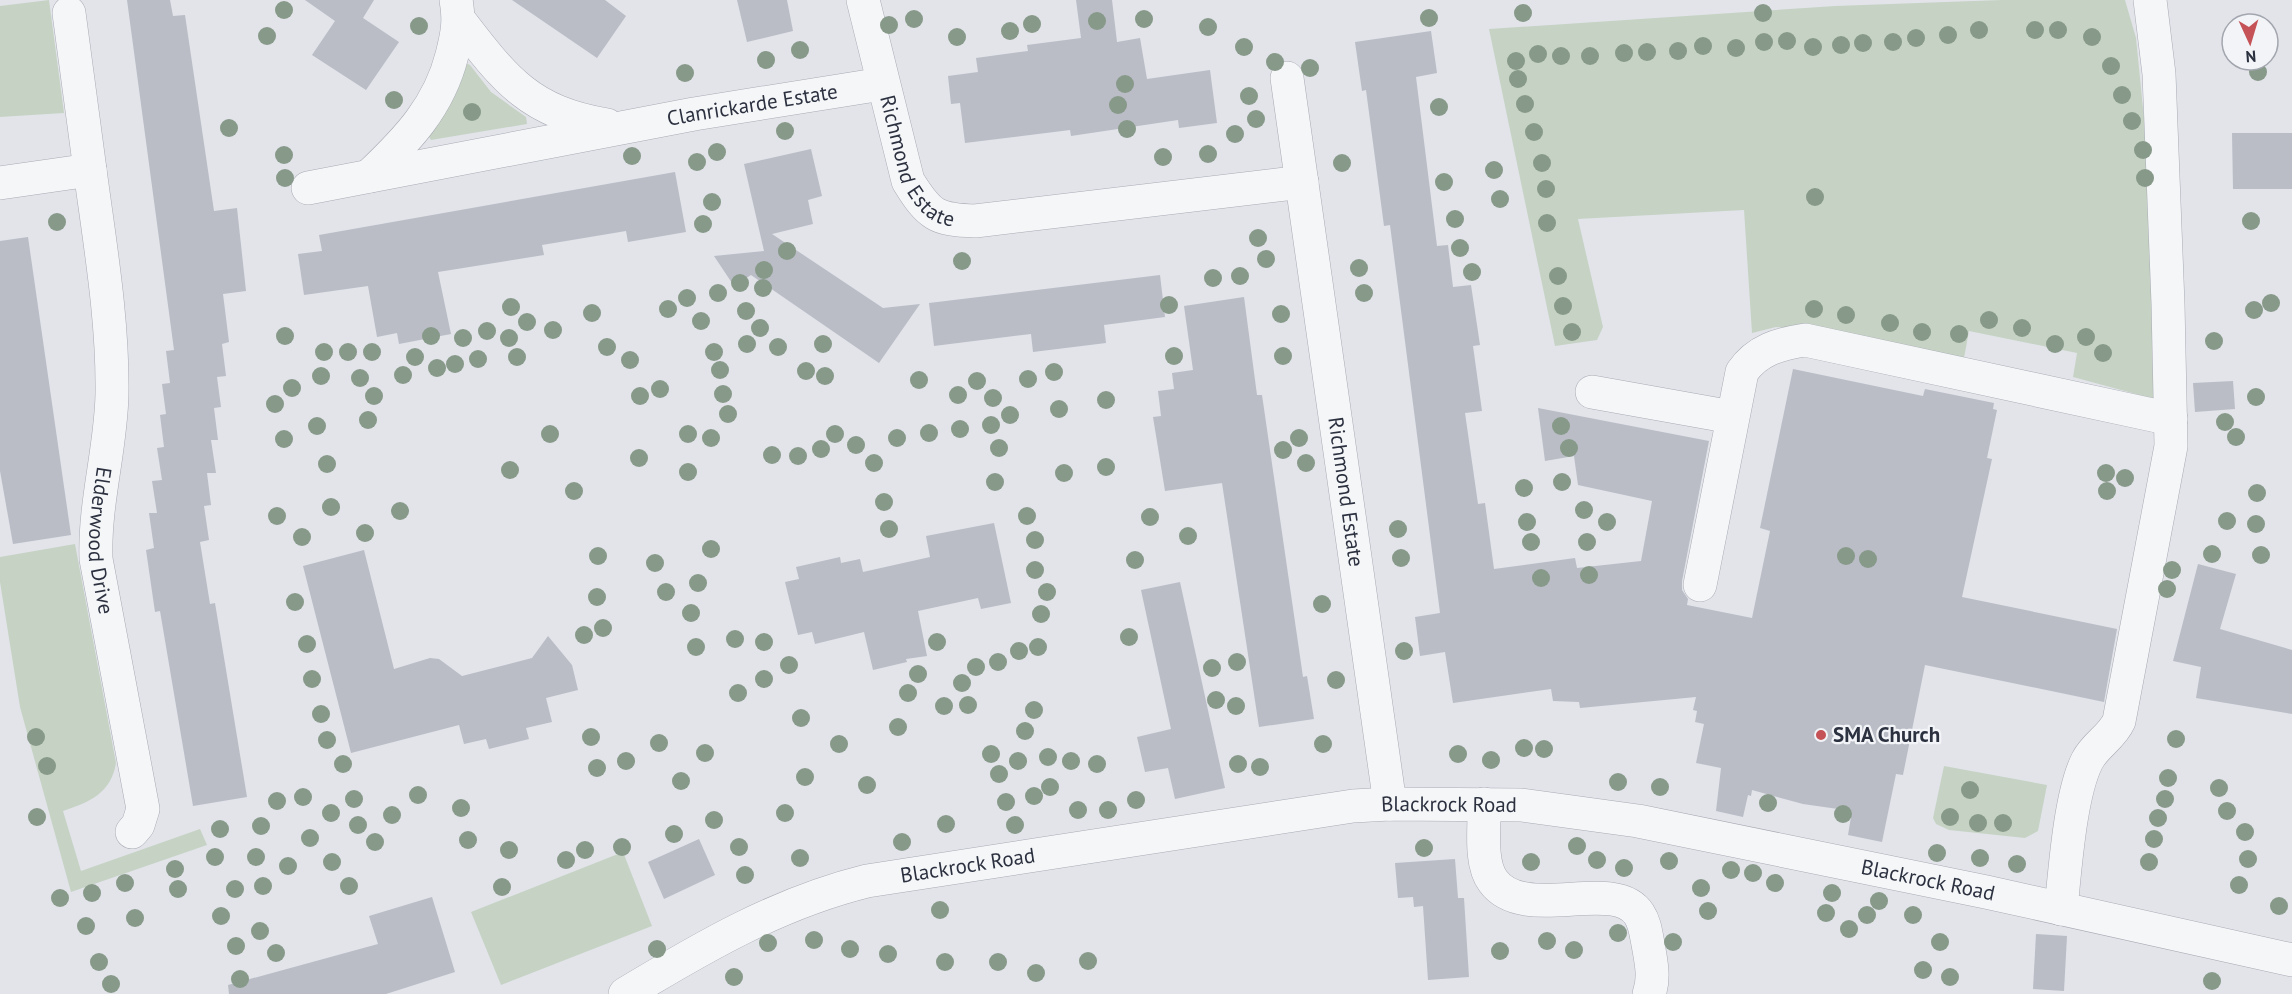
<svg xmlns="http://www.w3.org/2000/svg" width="2292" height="994" font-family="'PT Sans',sans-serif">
<rect width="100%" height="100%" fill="#e2e4ea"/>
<!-- green -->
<g fill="#c6d3c4">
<polygon points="49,0 64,113 0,117 0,6"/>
<polygon points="2001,0 2125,0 2136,38 2157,249 2158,400 2073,377 2077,353 1969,331 1964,358 1794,328 1776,327 1752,333 1744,210 1578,219 1603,327 1597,340 1555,346 1489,29 1835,6"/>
<polygon points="466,63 470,65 491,92 526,117 527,124 431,140 428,135"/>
<path d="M75 544 116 763C111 793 90 802 63 811L81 871 200 829 207 845 71 892 20 707 0 582V557Z"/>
<polygon points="1944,766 2047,785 2038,831 2025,838 1949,830 1936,824 1933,818"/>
<polygon points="623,852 652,926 501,985 471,912"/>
</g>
<!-- building -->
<g fill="#babdc6">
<polygon points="127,0 170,0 173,16 185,15 214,211 237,208 246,291 223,294 229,342 222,344 226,376 217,377 221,407 214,408 218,440 211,440 216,473 207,473 211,505 204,506 209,540 200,542 210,604 215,603 247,797 193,806 160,611 155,612 146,550 154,548 149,513 157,513 152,481 162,480 157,448 164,447 160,415 166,414 162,384 170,383 166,351 174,350"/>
<polygon points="305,0 374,0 363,18 399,42 366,90 312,55 335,21"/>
<polygon points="512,0 605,0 626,16 597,58"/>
<polygon points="737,0 787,0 793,31 747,42"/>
<polygon points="1076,0 1112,0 1117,42 1140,38 1147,79 1210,70 1217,123 1179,128 1178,120 1071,136 1070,130 965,143 960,103 951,104 948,76 978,72 976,58 1028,51 1027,45 1081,38"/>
<polygon points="1431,31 1437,73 1416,77 1437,246 1448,245 1453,287 1471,285 1480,345 1473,346 1482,411 1465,413 1478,504 1485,503 1494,569 1575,558 1577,568 1641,561 1652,501 1578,485 1574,456 1545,461 1538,408 1709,441 1682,581 1682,590 1688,599 1687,605 1752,618 1770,531 1760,528 1793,369 1923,396 1925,389 1994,403 1993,409 1997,410 1987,458 1992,459 1962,597 2117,629 2104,702 1925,665 1903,775 1896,774 1882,842 1848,835 1852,811 1803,804 1752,790 1751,796 1748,795 1743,817 1716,811 1721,768 1696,763 1704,724 1695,722 1697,711 1693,710 1696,697 1580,708 1579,702 1553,701 1551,689 1453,703 1445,652 1420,656 1415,617 1440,613 1390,225 1384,226 1366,90 1362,91 1355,42"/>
<polygon points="2232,133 2292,133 2292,189 2233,189"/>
<polygon points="811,149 822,196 808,200 813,224 772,234 883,308 920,304 879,363 751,275 734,286 714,256 764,251 744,164"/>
<polygon points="675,172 686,232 628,242 626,231 542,245 544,255 438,272 451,334 399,344 397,333 377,337 368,286 304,295 298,254 322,251 319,235"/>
<polygon points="28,237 71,535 13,544 0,471 0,241"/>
<polygon points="1160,275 1165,317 1104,325 1106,343 1033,352 1031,334 934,346 929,303"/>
<polygon points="1244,297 1257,395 1262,395 1303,677 1307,676 1314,719 1259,727 1222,483 1165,491 1153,417 1161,416 1158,391 1174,389 1172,373 1193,370 1184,306"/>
<polygon points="2233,381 2235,409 2195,412 2193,383"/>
<polygon points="994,523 1011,603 981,609 978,598 918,611 927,656 906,659 907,662 873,670 864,632 815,644 812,632 798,635 785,582 799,579 796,567 840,557 841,563 860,559 863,572 930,557 926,536"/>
<polygon points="364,550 394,669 430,658 439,659 462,676 532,658 548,636 572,665 578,690 546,698 552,722 526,728 529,739 489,749 486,739 464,744 459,725 351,753 303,566"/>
<polygon points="2198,564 2236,574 2220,629 2292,650 2292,714 2196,698 2201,667 2173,661"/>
<polygon points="1180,582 1225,788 1175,799 1168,768 1145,772 1137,737 1171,729 1141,590"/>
<polygon points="699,839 715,875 664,899 648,862"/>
<polygon points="1455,859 1458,898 1464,898 1469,977 1428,980 1423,906 1414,907 1413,897 1398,898 1395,863"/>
<polygon points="432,897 455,972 386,994 229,994 228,985 378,944 369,916"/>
<polygon points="2036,934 2067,936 2064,991 2033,989"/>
</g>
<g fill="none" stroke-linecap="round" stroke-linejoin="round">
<defs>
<g id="minor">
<path id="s1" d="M863 0 908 181C929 215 936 220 975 221L1302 182"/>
<polyline points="69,13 90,170"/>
<path d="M460 21C506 81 530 112 607 125"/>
<path id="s2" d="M1287 78 1390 804"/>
<path d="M369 176C407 140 439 107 452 55 457 35 460 21 456 0"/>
<path id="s3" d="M0 183 90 170C100 245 113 319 112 394 111 449 94 503 96 559L143 809 138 825 132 832"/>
<path id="s4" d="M308 188 694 114 882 84"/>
<polyline points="1592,392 1732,417"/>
<path d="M1700 585 1742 372C1757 350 1779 344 1805 340L2171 419"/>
<path d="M1484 804C1485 826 1479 862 1493 881 1524 924 1614 876 1639 914 1645 923 1646 934 1648 944 1651 961 1655 978 1649 994"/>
<path d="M2061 909C2065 870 2070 795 2087 761 2095 745 2112 737 2119 721L2171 446 2168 304 2159 74 2150 0"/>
<path id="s5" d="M625 994C703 947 778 903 867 881L1353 806 1390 804 1521 805 1638 821 1986 892 2292 960"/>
</g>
</defs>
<!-- minor casing -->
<use href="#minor" stroke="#a8abb4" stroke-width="34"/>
<!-- minor -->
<use href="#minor" stroke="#f5f6f8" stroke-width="33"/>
</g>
<!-- trees -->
<g fill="#879989">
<circle cx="284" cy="10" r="9"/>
<circle cx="1523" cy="13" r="9"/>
<circle cx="1763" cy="13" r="9"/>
<circle cx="1429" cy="18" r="9"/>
<circle cx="914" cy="19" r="9"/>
<circle cx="1144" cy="19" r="9"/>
<circle cx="1097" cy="21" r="9"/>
<circle cx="1032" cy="24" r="9"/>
<circle cx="889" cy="25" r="9"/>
<circle cx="419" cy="26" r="9"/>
<circle cx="1208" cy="27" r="9"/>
<circle cx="1979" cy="30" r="9"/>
<circle cx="2035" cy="30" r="9"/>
<circle cx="2058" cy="30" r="9"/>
<circle cx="1010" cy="31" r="9"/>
<circle cx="1948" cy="35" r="9"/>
<circle cx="267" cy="36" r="9"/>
<circle cx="957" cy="37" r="9"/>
<circle cx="2092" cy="37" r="9"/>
<circle cx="1916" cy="38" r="9"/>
<circle cx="1787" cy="41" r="9"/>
<circle cx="1764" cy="42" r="9"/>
<circle cx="1893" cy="42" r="9"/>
<circle cx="1863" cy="43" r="9"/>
<circle cx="1841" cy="45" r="9"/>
<circle cx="1703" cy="46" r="9"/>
<circle cx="1244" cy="47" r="9"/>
<circle cx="1813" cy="47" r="9"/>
<circle cx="1736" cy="48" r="9"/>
<circle cx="800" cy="50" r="9"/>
<circle cx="1678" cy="51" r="9"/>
<circle cx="1647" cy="52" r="9"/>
<circle cx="1624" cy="53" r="9"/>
<circle cx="1538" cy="54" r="9"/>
<circle cx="1561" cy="56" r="9"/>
<circle cx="1590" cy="56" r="9"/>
<circle cx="766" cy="60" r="9"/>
<circle cx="1516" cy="61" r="9"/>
<circle cx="1275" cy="62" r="9"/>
<circle cx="2111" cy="66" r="9"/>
<circle cx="1310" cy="68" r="9"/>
<circle cx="2258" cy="72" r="9"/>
<circle cx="685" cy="73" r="9"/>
<circle cx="1518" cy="79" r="9"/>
<circle cx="1125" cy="84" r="9"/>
<circle cx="2122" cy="95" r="9"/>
<circle cx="1249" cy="96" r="9"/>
<circle cx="394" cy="100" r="9"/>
<circle cx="1525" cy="104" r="9"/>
<circle cx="1118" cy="105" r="9"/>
<circle cx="1439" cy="107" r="9"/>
<circle cx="472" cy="112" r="9"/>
<circle cx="1256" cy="119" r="9"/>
<circle cx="2132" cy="121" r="9"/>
<circle cx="229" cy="128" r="9"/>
<circle cx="1127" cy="129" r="9"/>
<circle cx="785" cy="131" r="9"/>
<circle cx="1534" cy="132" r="9"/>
<circle cx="1235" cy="134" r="9"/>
<circle cx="2143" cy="150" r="9"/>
<circle cx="717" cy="152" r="9"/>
<circle cx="1208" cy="154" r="9"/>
<circle cx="284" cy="155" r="9"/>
<circle cx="632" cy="156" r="9"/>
<circle cx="1163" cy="157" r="9"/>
<circle cx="697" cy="162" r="9"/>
<circle cx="1342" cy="163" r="9"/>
<circle cx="1542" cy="163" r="9"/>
<circle cx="1494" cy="170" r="9"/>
<circle cx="285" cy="178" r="9"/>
<circle cx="2145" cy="178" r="9"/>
<circle cx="1444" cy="182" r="9"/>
<circle cx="1546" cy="189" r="9"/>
<circle cx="1815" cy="197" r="9"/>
<circle cx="1500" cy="199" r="9"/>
<circle cx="712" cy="202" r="9"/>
<circle cx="1455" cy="219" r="9"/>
<circle cx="2251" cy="221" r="9"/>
<circle cx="57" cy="222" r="9"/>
<circle cx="1547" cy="223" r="9"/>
<circle cx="703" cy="224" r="9"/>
<circle cx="1258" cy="238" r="9"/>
<circle cx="1460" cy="248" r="9"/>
<circle cx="787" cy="251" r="9"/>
<circle cx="1266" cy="259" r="9"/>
<circle cx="962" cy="261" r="9"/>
<circle cx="1359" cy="268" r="9"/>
<circle cx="764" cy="270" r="9"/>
<circle cx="1472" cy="272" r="9"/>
<circle cx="1240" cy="276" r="9"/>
<circle cx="1558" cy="276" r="9"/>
<circle cx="1213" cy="278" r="9"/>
<circle cx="740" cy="283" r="9"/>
<circle cx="763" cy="288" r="9"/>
<circle cx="718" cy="293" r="9"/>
<circle cx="1364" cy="293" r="9"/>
<circle cx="687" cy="298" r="9"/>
<circle cx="2271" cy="303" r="9"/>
<circle cx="1169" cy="305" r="9"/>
<circle cx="1563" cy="306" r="9"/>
<circle cx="511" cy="307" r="9"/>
<circle cx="668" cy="309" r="9"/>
<circle cx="1814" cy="309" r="9"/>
<circle cx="2254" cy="310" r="9"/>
<circle cx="746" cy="311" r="9"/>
<circle cx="592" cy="313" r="9"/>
<circle cx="1281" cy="314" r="9"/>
<circle cx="1846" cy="315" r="9"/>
<circle cx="1989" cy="320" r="9"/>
<circle cx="701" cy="321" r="9"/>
<circle cx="527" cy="322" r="9"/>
<circle cx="1890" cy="323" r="9"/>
<circle cx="760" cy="328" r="9"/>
<circle cx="2022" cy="328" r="9"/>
<circle cx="553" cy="330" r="9"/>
<circle cx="487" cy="331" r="9"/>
<circle cx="1572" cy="332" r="9"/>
<circle cx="1922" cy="332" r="9"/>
<circle cx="1959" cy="334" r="9"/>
<circle cx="285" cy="336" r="9"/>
<circle cx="431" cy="336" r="9"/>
<circle cx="2086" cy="337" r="9"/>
<circle cx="463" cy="338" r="9"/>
<circle cx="509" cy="338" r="9"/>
<circle cx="2214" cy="341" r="9"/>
<circle cx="747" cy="344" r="9"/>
<circle cx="823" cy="344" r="9"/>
<circle cx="2055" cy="344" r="9"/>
<circle cx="607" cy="347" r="9"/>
<circle cx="778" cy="347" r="9"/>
<circle cx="324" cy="352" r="9"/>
<circle cx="348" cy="352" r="9"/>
<circle cx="372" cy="352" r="9"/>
<circle cx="714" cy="352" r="9"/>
<circle cx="2103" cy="353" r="9"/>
<circle cx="1174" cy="356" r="9"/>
<circle cx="1283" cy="356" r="9"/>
<circle cx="415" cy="357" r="9"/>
<circle cx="517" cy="357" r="9"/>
<circle cx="478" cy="359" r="9"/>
<circle cx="630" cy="360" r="9"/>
<circle cx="455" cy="364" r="9"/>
<circle cx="437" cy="368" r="9"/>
<circle cx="720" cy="370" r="9"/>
<circle cx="806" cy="371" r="9"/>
<circle cx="1054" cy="372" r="9"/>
<circle cx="403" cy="375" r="9"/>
<circle cx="321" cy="376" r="9"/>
<circle cx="825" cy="376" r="9"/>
<circle cx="360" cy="378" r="9"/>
<circle cx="1028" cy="379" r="9"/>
<circle cx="919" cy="380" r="9"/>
<circle cx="977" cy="381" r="9"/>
<circle cx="292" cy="388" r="9"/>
<circle cx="660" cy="389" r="9"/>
<circle cx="723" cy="394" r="9"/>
<circle cx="958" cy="395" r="9"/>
<circle cx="374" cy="396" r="9"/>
<circle cx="640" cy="396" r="9"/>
<circle cx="2256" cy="397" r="9"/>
<circle cx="993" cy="398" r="9"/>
<circle cx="1106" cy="400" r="9"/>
<circle cx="275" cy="404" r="9"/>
<circle cx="1059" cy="409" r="9"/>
<circle cx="728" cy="414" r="9"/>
<circle cx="1010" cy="415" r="9"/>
<circle cx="368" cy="420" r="9"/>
<circle cx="2225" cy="422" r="9"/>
<circle cx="991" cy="425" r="9"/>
<circle cx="317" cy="426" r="9"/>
<circle cx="1561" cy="426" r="9"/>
<circle cx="960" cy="429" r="9"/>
<circle cx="929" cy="433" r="9"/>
<circle cx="550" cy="434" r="9"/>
<circle cx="688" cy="434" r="9"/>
<circle cx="835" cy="434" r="9"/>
<circle cx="2236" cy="437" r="9"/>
<circle cx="711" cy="438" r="9"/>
<circle cx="897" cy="438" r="9"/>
<circle cx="1299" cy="438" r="9"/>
<circle cx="284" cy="439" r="9"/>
<circle cx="856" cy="445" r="9"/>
<circle cx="999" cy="448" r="9"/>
<circle cx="1569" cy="448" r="9"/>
<circle cx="821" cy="449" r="9"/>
<circle cx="1283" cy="450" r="9"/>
<circle cx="772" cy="455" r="9"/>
<circle cx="798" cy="456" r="9"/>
<circle cx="639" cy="458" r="9"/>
<circle cx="874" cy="463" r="9"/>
<circle cx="1306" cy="463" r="9"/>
<circle cx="327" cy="464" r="9"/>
<circle cx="1106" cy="467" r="9"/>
<circle cx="510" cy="470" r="9"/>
<circle cx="688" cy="472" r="9"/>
<circle cx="1064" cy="473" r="9"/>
<circle cx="2106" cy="473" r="9"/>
<circle cx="2125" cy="478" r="9"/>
<circle cx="995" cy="482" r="9"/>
<circle cx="1562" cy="482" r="9"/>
<circle cx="1524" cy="488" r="9"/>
<circle cx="574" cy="491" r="9"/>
<circle cx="2107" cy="491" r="9"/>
<circle cx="2257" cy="493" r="9"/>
<circle cx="884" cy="502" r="9"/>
<circle cx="331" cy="507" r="9"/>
<circle cx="1584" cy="510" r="9"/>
<circle cx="400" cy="511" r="9"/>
<circle cx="277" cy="516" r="9"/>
<circle cx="1027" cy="516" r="9"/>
<circle cx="1150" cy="517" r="9"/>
<circle cx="2227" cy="521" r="9"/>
<circle cx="1527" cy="522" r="9"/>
<circle cx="1607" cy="522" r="9"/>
<circle cx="2256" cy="524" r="9"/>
<circle cx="889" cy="529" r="9"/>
<circle cx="1398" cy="529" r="9"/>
<circle cx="365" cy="533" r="9"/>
<circle cx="1188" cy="536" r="9"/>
<circle cx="302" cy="537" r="9"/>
<circle cx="1035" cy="540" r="9"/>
<circle cx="1531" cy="542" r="9"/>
<circle cx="1587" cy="542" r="9"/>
<circle cx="711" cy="549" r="9"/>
<circle cx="2212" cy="554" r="9"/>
<circle cx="2261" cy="555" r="9"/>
<circle cx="598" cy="556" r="9"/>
<circle cx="1846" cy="556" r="9"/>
<circle cx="1401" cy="558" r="9"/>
<circle cx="1868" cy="559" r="9"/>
<circle cx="1135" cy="560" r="9"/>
<circle cx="655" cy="563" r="9"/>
<circle cx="1035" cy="570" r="9"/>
<circle cx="2172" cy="570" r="9"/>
<circle cx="1589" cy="575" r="9"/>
<circle cx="1541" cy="578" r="9"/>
<circle cx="698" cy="583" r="9"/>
<circle cx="2167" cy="589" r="9"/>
<circle cx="666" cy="592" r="9"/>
<circle cx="1047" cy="592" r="9"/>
<circle cx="597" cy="597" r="9"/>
<circle cx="295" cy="602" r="9"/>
<circle cx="1322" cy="604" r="9"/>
<circle cx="691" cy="613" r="9"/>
<circle cx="1041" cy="614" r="9"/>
<circle cx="603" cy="628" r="9"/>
<circle cx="584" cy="635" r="9"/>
<circle cx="1129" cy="637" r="9"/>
<circle cx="735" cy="639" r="9"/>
<circle cx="764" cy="642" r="9"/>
<circle cx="937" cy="642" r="9"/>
<circle cx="307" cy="644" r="9"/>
<circle cx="696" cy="647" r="9"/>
<circle cx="1038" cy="647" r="9"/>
<circle cx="1019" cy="651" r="9"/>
<circle cx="1404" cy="651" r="9"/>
<circle cx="998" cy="662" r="9"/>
<circle cx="1237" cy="662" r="9"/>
<circle cx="789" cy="665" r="9"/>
<circle cx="976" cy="667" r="9"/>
<circle cx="1212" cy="668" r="9"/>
<circle cx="918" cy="674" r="9"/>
<circle cx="312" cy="679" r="9"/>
<circle cx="764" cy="679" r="9"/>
<circle cx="1336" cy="680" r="9"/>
<circle cx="962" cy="683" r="9"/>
<circle cx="738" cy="693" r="9"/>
<circle cx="908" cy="693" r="9"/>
<circle cx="1216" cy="700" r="9"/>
<circle cx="968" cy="705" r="9"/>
<circle cx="944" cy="706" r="9"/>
<circle cx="1236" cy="706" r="9"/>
<circle cx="1034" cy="710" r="9"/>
<circle cx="321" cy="714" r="9"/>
<circle cx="801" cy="718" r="9"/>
<circle cx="898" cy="727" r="9"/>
<circle cx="1025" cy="731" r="9"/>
<circle cx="36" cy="737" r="9"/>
<circle cx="591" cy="737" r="9"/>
<circle cx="2176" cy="739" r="9"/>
<circle cx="327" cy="740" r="9"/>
<circle cx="659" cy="743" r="9"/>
<circle cx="839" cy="744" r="9"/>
<circle cx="1323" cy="744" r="9"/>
<circle cx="1524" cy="748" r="9"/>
<circle cx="1544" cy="749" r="9"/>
<circle cx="705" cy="753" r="9"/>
<circle cx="991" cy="754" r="9"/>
<circle cx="1458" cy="754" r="9"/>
<circle cx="1048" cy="757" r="9"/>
<circle cx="1491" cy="760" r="9"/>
<circle cx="626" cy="761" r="9"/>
<circle cx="1018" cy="761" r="9"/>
<circle cx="1071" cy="761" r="9"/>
<circle cx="343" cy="764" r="9"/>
<circle cx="1097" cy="764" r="9"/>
<circle cx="1238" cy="764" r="9"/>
<circle cx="47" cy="766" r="9"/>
<circle cx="1260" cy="767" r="9"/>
<circle cx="597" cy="768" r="9"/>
<circle cx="999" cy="774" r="9"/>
<circle cx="805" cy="777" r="9"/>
<circle cx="2168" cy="778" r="9"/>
<circle cx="681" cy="781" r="9"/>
<circle cx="1618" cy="782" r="9"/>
<circle cx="867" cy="785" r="9"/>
<circle cx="1050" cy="787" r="9"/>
<circle cx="1660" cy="787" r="9"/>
<circle cx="2219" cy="788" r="9"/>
<circle cx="1970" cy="790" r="9"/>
<circle cx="418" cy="795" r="9"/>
<circle cx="1034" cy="796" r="9"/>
<circle cx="303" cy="797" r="9"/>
<circle cx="354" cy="799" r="9"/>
<circle cx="2165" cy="799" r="9"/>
<circle cx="1136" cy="800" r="9"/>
<circle cx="277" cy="801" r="9"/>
<circle cx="1006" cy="802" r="9"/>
<circle cx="1768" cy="803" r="9"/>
<circle cx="461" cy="808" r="9"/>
<circle cx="1078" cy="810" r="9"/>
<circle cx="1108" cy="810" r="9"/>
<circle cx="2227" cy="811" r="9"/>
<circle cx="331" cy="813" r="9"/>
<circle cx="785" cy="813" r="9"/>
<circle cx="1843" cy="814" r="9"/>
<circle cx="392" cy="815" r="9"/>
<circle cx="37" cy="817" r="9"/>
<circle cx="1950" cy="817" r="9"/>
<circle cx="2158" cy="818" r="9"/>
<circle cx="714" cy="820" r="9"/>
<circle cx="1978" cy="823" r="9"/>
<circle cx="2003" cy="823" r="9"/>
<circle cx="946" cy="824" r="9"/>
<circle cx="358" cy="825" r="9"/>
<circle cx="1015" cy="825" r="9"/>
<circle cx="261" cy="826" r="9"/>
<circle cx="220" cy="829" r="9"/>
<circle cx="2245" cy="832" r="9"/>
<circle cx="674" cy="834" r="9"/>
<circle cx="310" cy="838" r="9"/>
<circle cx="2154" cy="839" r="9"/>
<circle cx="468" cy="840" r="9"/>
<circle cx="375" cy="842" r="9"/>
<circle cx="902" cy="842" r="9"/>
<circle cx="1577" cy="846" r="9"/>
<circle cx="622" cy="847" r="9"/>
<circle cx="739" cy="847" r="9"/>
<circle cx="1424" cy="848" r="9"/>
<circle cx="509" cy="850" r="9"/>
<circle cx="585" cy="850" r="9"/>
<circle cx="1937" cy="853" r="9"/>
<circle cx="215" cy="857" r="9"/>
<circle cx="256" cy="857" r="9"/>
<circle cx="800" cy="858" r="9"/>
<circle cx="1980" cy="858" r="9"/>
<circle cx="2248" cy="859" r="9"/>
<circle cx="566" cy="860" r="9"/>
<circle cx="1597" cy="860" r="9"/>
<circle cx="1669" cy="861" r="9"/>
<circle cx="332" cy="862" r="9"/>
<circle cx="1531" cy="862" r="9"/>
<circle cx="2149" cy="862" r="9"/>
<circle cx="2017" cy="864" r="9"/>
<circle cx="288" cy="866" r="9"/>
<circle cx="1624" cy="868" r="9"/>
<circle cx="175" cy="869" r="9"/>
<circle cx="1731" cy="870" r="9"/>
<circle cx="1753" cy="873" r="9"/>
<circle cx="745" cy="875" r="9"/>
<circle cx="125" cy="883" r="9"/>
<circle cx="1775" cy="883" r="9"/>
<circle cx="2239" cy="885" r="9"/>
<circle cx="263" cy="886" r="9"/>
<circle cx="349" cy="886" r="9"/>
<circle cx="502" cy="887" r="9"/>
<circle cx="1701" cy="888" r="9"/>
<circle cx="178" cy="889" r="9"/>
<circle cx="235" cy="889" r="9"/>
<circle cx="92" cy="893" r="9"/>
<circle cx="1832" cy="893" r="9"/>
<circle cx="60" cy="898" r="9"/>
<circle cx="1879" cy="901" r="9"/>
<circle cx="2279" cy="906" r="9"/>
<circle cx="940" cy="910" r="9"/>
<circle cx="1708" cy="911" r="9"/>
<circle cx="1826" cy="913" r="9"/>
<circle cx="1867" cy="915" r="9"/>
<circle cx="1913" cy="915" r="9"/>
<circle cx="221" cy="916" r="9"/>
<circle cx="135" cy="918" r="9"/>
<circle cx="86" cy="926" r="9"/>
<circle cx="1849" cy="929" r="9"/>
<circle cx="260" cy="931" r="9"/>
<circle cx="1618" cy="933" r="9"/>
<circle cx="814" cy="940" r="9"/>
<circle cx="1547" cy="941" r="9"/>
<circle cx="1673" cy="942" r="9"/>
<circle cx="1940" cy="942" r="9"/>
<circle cx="768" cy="943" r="9"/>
<circle cx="236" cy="946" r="9"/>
<circle cx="657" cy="949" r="9"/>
<circle cx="850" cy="949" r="9"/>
<circle cx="1574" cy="950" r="9"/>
<circle cx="1500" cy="951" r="9"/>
<circle cx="276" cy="953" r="9"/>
<circle cx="888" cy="954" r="9"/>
<circle cx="1088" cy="961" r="9"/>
<circle cx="99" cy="962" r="9"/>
<circle cx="945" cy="962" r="9"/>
<circle cx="998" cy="962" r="9"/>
<circle cx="1923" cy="970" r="9"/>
<circle cx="1036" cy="973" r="9"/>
<circle cx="734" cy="977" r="9"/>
<circle cx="1950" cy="977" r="9"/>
<circle cx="240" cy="979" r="9"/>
<circle cx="2212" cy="981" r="9"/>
<circle cx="111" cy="984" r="9"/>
</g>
<!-- markers -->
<circle fill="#c45256" stroke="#f2f4f7" stroke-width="2" cx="1821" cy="735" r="6"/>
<g text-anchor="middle" stroke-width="4.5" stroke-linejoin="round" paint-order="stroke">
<!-- street labels -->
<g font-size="21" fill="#2c3140" stroke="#f2f4f7">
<text dy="7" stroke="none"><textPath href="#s4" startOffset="452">Clanrickarde Estate</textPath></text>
<text dy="7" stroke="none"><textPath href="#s1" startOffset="174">Richmond Estate</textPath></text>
<text dy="7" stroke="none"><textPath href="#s2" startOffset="418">Richmond Estate</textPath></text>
<text dy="7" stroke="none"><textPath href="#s3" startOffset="464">Elderwood Drive</textPath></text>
<text dy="7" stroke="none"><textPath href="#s5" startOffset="856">Blackrock Road</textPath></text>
<text dy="7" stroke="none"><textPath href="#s5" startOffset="370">Blackrock Road</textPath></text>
<text dy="7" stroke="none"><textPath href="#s5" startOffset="1342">Blackrock Road</textPath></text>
</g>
<!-- poi labels -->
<g font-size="21" font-weight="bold" fill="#2c3140" stroke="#f2f4f7" text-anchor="start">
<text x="1833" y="742">SMA Church</text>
</g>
</g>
<!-- north arrow -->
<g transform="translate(2250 42) rotate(176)"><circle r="28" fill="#f2f4f7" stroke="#a3a6ae" stroke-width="1.5"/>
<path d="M0-4.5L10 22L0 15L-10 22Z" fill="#c45256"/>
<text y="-9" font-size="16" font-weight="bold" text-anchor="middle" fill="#2c3140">N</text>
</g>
</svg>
